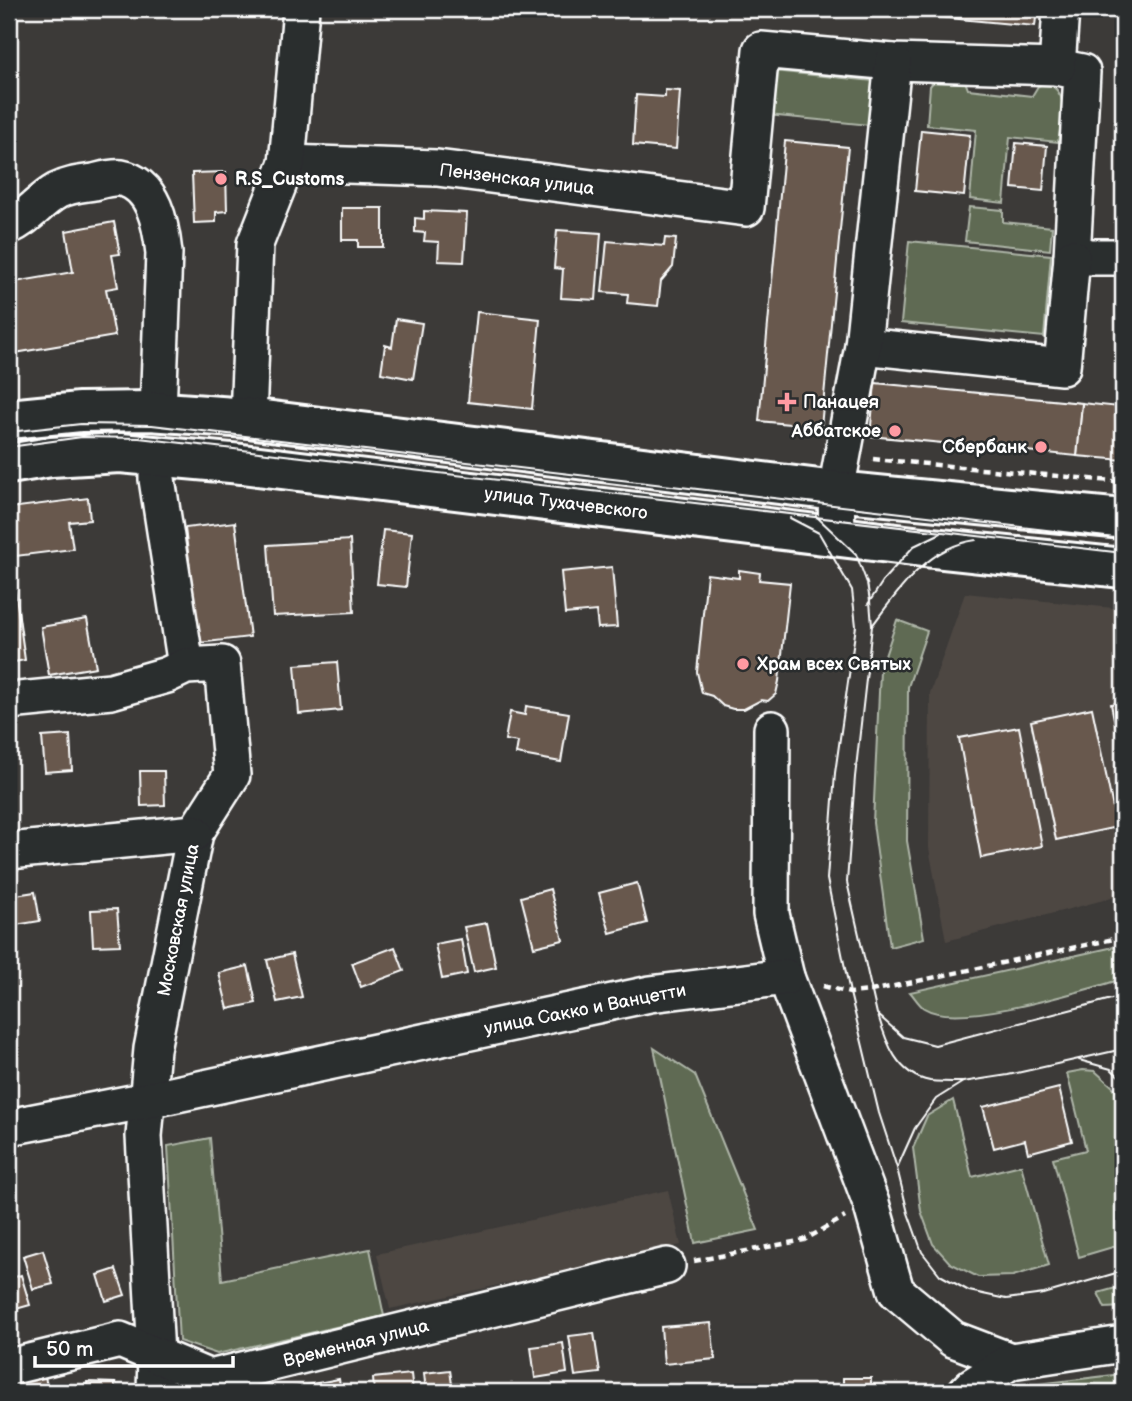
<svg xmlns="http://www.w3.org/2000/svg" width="1132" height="1401" font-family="'Balsamiq Sans',sans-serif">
<rect width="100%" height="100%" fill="#3c3a38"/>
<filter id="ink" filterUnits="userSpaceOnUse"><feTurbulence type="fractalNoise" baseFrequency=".0143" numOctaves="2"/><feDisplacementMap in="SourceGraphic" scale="14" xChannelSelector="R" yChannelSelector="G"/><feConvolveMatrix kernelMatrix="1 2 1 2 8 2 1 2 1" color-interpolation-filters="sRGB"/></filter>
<g filter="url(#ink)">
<!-- built -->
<g fill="#4d4743">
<polygon points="965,593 1123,609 1123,895 946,941 929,848 930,693"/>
<polygon points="668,1190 681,1245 390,1309 377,1254"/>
</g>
<!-- green -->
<g fill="#5e6b52" stroke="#aeb5a8" stroke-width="2">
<polygon points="773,71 884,82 880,126 768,115"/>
<path d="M939 75 963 76 968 89 1032 96 1038 86 1047 83C1071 93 1061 120 1058 142L1010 137 1004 203 970 199 976 130 927 125 930 86Z"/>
<polygon points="969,207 1003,210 1003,222 1052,227 1050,250 965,241"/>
<polygon points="909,241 1051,255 1044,337 901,323"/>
<polygon points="897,620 927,631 908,687 907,841 924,938 890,947 873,823 880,671"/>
<path d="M1123 945V979C1083 990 958 1030 924 1008 919 1005 914 996 910 992Z"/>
<polygon points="654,1048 695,1075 758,1230 695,1243"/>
<polygon points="1083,1070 1095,1071 1123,1096 1123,1244 1079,1257 1053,1158 1086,1150 1067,1073"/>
<polygon points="953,1100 972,1177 1021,1165 1049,1265 1013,1276 978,1277 950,1263 933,1244 921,1211 913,1148 927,1116"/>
<polygon points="210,1138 222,1280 370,1249 384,1316 217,1354 179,1341 168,1146"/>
<polygon points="1123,1286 1123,1307 1105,1308 1098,1293"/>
<polygon points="1123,1374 1123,1392 1001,1392 1013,1387"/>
</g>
<!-- building -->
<g fill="#67584e" stroke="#fff" stroke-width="2">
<polygon points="852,9 1037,9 1035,26"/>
<polygon points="1116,9 1123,9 1123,24 1115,23"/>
<polygon points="665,90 680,91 676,149 633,145 636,95 665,97"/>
<polygon points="921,130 970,135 964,196 915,191"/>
<polygon points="785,141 848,147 821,427 759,421"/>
<polygon points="1016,143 1047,146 1043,191 1012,188"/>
<polygon points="226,172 227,211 216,212 216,222 194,223 192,173"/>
<polygon points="342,208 383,208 383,247 358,247 358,240 342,240"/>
<polygon points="424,211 467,213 464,262 438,261 439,242 424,241 425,233 415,232 415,218 424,219"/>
<polygon points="114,222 120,254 112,255 118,287 106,289 115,336 9,354 9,283 73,272 66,231"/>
<polygon points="557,230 601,233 596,300 561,298 563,269 554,268"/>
<polygon points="665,238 676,239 673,267 661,281 658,306 627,303 628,294 602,292 607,241 664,246"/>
<polygon points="477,312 540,319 532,409 468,402"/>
<polygon points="396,319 422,323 413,379 381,373 385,345 392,347"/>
<polygon points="1123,366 1123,460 1077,456 1082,403 1119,407"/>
<polygon points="875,383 1082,403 1077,456 870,436"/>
<polygon points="88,498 90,520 69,522 73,549 16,556 10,508"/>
<polygon points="235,522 250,637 199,643 185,528"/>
<polygon points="383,530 412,533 406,587 377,584"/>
<polygon points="350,540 354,612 273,616 268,545"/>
<polygon points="9,546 25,660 9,663"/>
<polygon points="612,567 617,627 598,628 596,611 565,614 561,572"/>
<polygon points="739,570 760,573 759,580 790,583 779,681 776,694 768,701 761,700 744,709 733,709 723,706 712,696 702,693 697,672 707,574 739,578"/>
<polygon points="87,619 96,667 49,675 41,627"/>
<polygon points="337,662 341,710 299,714 295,665"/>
<polygon points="1123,702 1123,763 1111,704"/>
<polygon points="526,706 569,713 561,762 516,754 518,742 505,740 510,712 525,715"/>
<polygon points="1092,708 1117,827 1056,840 1031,721"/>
<polygon points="1019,727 1042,846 981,858 959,738"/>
<polygon points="70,735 72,770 45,772 42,737"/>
<polygon points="140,771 164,771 165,805 141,806"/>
<polygon points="637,883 647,923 610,933 599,893"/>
<polygon points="550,889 563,940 534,947 521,897"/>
<polygon points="35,892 40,921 9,926 9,896"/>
<polygon points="117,909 120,945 93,946 91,910"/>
<polygon points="487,923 496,967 474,972 464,927"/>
<polygon points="461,939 467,974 442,979 435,944"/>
<polygon points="395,947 404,971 361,987 352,963"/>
<polygon points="292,954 302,997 277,1002 267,960"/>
<polygon points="248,966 256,1003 228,1009 219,973"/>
<polygon points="9,1032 13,1053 9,1054"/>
<polygon points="1059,1088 1072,1141 1028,1153 1025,1140 994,1148 983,1107"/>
<polygon points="43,1250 53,1284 33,1289 23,1256"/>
<polygon points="116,1269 125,1295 106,1301 98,1275"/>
<polygon points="21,1275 30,1305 9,1311 9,1279"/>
<polygon points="711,1323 715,1359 664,1364 661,1327"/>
<polygon points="594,1333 600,1373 575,1376 569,1336"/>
<polygon points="563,1343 567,1373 535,1378 531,1347"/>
<polygon points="450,1370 453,1392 426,1392 424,1373"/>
<polygon points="411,1374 413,1392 374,1392 373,1378"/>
<polygon points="45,1376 48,1392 17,1392 15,1382"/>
<rect x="843" y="1378" width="28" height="14"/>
<polygon points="339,1379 341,1392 292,1392 291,1388"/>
<polygon points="87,1382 115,1383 115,1392 86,1392"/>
</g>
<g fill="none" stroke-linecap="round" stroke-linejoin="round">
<defs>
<g id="minor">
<polyline points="1057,67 1082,72 1072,257 1122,257"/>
<polyline points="287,163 437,168 746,208 761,50 893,62 1057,67 1061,9"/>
<path d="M9 226C28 218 39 201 57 191 68 185 81 184 94 182 102 180 112 177 121 178 154 184 161 225 164 253L158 412"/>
<polyline points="863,346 1062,367 1072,257"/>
<polyline points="248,418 255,244 287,163 301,9"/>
<polyline points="157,456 157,479 186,666"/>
<polyline points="837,536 836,491 863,346 893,62"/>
<polyline points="9,701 111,691 167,675 186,666 222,664 232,775 195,833 152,1049 144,1136 156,1355 155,1392"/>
<polyline points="772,729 771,914 786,977 871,1203 896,1291 953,1339 1011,1361"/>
<polyline points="9,851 195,833"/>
<polyline points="9,1127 148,1100 650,994 786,977"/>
<polyline points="9,1367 120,1340 210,1378 667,1266"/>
<polyline points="966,1392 972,1386 1011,1361 1123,1344"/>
</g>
<g id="major">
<polyline points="9,419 80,412 150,411 248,418 836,491 1123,519"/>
<polyline points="9,464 51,457 120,453 242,464 914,546 1123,568"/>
</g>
</defs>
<!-- minor casing -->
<use href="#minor" stroke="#fff" stroke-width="40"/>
<!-- major casing -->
<use href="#major" stroke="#fff" stroke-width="44"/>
<!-- path -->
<g stroke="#fff" stroke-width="4.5" stroke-dasharray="7 5" stroke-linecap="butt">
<polyline points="873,459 1123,482"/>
<polyline points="823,986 850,993 871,991 1123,937"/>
<polyline points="694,1261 804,1240 845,1217"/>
</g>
<!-- minor -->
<use href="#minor" stroke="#2a2d2e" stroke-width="35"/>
<!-- major -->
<use href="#major" stroke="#2a2d2e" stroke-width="38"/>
<!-- tram -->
<g stroke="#fff" stroke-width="2">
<polyline points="9,432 81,424 152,425 1123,539"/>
<polyline points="9,447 82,437 139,438 1123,553"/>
<polyline points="816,516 856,554 867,583 870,601 872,626 855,777 847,882 877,1014 903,1037 935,1045 1123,996"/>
<polyline points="790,518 819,533 852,590 856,626 835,773 827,879 850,993 879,1113 897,1168 908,1213 922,1252 940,1275 969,1291 1006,1299 1044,1294 1123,1271"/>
<polyline points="868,604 885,578 914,546 941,533"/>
<path d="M872 626C899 590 927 547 976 540"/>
<path d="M878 1015C886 1042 897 1075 930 1081 940 1082 952 1082 963 1082"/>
<polyline points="1079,1060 1111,1069 1123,1080"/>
<polyline points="897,1168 915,1128 936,1099 963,1082 1008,1075 1123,1049"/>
</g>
</g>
</g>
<!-- markers -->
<g fill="#ff9aa2" stroke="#2a2d2e" stroke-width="2.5">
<circle cx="221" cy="179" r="7"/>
<path d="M783.5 391.5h7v7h7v7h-7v7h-7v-7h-7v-7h7z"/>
<circle cx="895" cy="431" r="7"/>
<circle cx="1041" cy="447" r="7"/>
<circle cx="743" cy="664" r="7"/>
</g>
<g text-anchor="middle" stroke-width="5" stroke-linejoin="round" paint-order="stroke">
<!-- poi labels -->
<g font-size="18" font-weight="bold" fill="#fff" stroke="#2a2d2e" text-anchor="start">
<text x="235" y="185">R.S_Customs</text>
<text x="803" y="408">Панацея</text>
<text x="881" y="437" text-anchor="end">Аббатское</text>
<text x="1027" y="453" text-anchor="end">Сбербанк</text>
<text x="757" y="670">Храм всех Святых</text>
</g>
<!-- street labels -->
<g font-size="18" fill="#fff" stroke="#2a2d2e">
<text transform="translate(517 179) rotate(7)" y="6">Пензенская улица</text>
<text transform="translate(566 503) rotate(7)" y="6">улица Тухачевского</text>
<text transform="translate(178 920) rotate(-79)" y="6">Московская улица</text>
<text transform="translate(585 1009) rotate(-11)" y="6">улица Сакко и Ванцетти</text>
<text transform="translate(356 1343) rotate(-14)" y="6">Временная улица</text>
</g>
</g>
<!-- margin -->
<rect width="1132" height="1401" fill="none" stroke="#2a2d2e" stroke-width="35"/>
<rect x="18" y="18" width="1097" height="1366" fill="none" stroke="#fff" stroke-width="2.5" filter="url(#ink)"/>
<!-- scale -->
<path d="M35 1356v10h198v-10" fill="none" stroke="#ffffff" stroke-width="3.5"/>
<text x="46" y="1356" font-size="21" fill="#ffffff" stroke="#2a2d2e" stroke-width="5" paint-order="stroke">50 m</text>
</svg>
